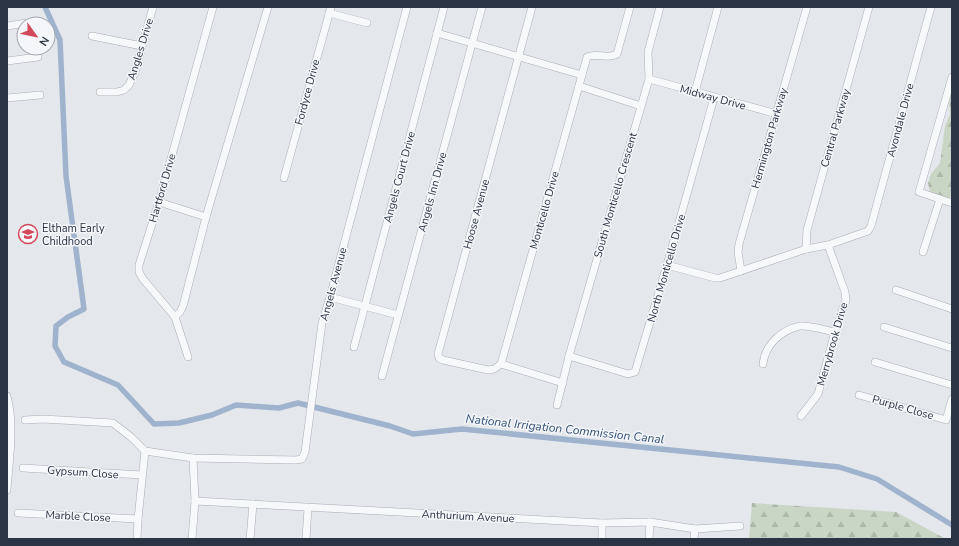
<svg xmlns="http://www.w3.org/2000/svg" width="959" height="546" font-family="'Nunito Sans',sans-serif">
<defs>
<pattern id="forest-firs" width="22" height="20" patternUnits="userSpaceOnUse"><rect width="22" height="20" fill="#c9d6c5"/><path d="M5 1l3.5 6h-7zM16 11l3.5 6h-7z" fill="#adb8ab"/></pattern>
</defs>
<rect width="100%" height="100%" fill="#e4e7ec"/>
<!-- forest -->
<g fill="url(#forest-firs)">
<polygon points="952,77 952,195 945,203 930,192 928,183 931,174 940,163 945,126 950,114 949,94"/>
<polygon points="752,503 896,512 946,539 749,539"/>
</g>
<g fill="none" stroke-linecap="round" stroke-linejoin="round">
<!-- canal -->
<polyline stroke="#9fb4cc" stroke-width="5.5" points="45,7 60,40 66,176 84,309 68,317 56,326 55,346 64,362 118,385 154,424 179,423 212,415 236,405 279,408 298,403 390,426 413,434 462,429 839,467 877,479 952,525"/>
<defs>
<g id="minor">
<polyline points="329,13 367,23"/>
<polyline points="7,26 34,22"/>
<polyline points="437,33 582,75"/>
<polyline points="92,36 142,46"/>
<polyline points="7,61 38,57"/>
<polyline points="952,77 919,192 952,203"/>
<polyline points="649,79 777,114"/>
<polyline points="579,86 641,106"/>
<polyline points="100,92 117,92 124,90 129,85 135,72 153,7"/>
<polyline points="695,92 718,7"/>
<polyline points="7,98 40,95"/>
<polyline points="284,178 331,7"/>
<polyline points="159,202 206,217"/>
<polyline points="806,249 807,230 869,7"/>
<polyline points="923,252 940,199"/>
<polyline points="667,265 715,278 720,278 806,249 828,245 868,231 871,226 931,7"/>
<polyline points="741,271 738,252 739,244 807,7"/>
<polyline points="896,290 952,309"/>
<polyline points="330,297 398,315"/>
<polyline points="175,317 180,312 183,306 206,217 268,7"/>
<polyline points="884,327 952,348"/>
<polyline points="354,347 444,7"/>
<polyline points="569,356 628,374 635,372 667,265 714,98"/>
<polyline points="188,357 175,317 143,279 139,272 139,265 159,202 213,7"/>
<polyline points="875,362 952,385"/>
<polyline points="501,364 494,369 488,370 443,360 439,358 438,354 532,7"/>
<path d="M501 364 587 57C596 52 607 60 617 54L630 7"/>
<polyline points="501,364 563,383"/>
<path d="M763 364C765 345 781 330 800 326 811 325 824 330 835 332"/>
<polyline points="382,376 482,7"/>
<polyline points="859,395 946,420 952,399"/>
<path d="M7 396C15 426 9 460 7 490"/>
<polyline points="557,405 569,356 649,79 648,52 660,7"/>
<polyline points="801,416 818,394 835,332 846,300 845,292 828,245"/>
<polyline points="25,420 43,419 113,423 131,437 145,451 193,458 296,460 302,459 305,452 322,323 330,297 407,7"/>
<polyline points="23,468 142,475"/>
<polyline points="195,501 602,523 650,522 695,529 740,526"/>
<polyline points="18,513 138,519"/>
<polyline points="137,539 138,519 145,451"/>
<polyline points="192,539 195,501 193,458"/>
<polyline points="250,539 253,504"/>
<polyline points="306,539 308,508"/>
<polyline points="602,539 602,523"/>
<polyline points="649,539 650,522"/>
<polyline points="694,539 695,529"/>
</g>
</defs>
<!-- minor casing -->
<use href="#minor" stroke="#a9aeb7" stroke-width="8"/>
<!-- minor -->
<use href="#minor" stroke="#f7f8fa" stroke-width="7"/>
</g>
<!-- icons -->
<defs>
<symbol id="school-ring" viewBox="-11 -11 22 22"><circle r="9.5" fill="#f4f6f9" stroke="#d1495b" stroke-width="1.5"/><path d="M0-5L7-2L0 1L-7-2ZM-4 1L0 2.5L4 1V4Q0 6-4 4Z" fill="#d1495b"/></symbol>
</defs>
<g fill-rule="evenodd">
<use href="#school-ring" x="17" y="223" width="22" height="22"/>
</g>
<g text-anchor="middle" stroke-width="3" stroke-linejoin="round" paint-order="stroke">
<!-- street labels -->
<g font-size="11" fill="#2b3445" stroke="#f4f6f9">
<text transform="translate(140 49) rotate(-73)" y="4">Angles Drive</text>
<text transform="translate(307 92) rotate(-75)" y="4">Fordyce Drive</text>
<text transform="translate(713 97) rotate(15)" y="4">Midway Drive</text>
<text transform="translate(900 120) rotate(-75)" y="4">Avondale Drive</text>
<text transform="translate(835 128) rotate(-74)" y="4">Central Parkway</text>
<text transform="translate(769 138) rotate(-74)" y="4">Hermington Parkway</text>
<text transform="translate(399 177) rotate(-75)" y="4">Angels Court Drive</text>
<text transform="translate(162 188) rotate(-74)" y="4">Hartford Drive</text>
<text transform="translate(432 192) rotate(-75)" y="4">Angels Inn Drive</text>
<text transform="translate(615 195) rotate(-74)" y="4">South Monticello Crescent</text>
<text transform="translate(544 210) rotate(-74)" y="4">Monticello Drive</text>
<text transform="translate(476 214) rotate(-75)" y="4">Hoose Avenue</text>
<text transform="translate(666 268) rotate(-74)" y="4">North Monticello Drive</text>
<text transform="translate(333 284) rotate(-75)" y="4">Angels Avenue</text>
<text transform="translate(832 344) rotate(-74)" y="4">Merrybrook Drive</text>
<text transform="translate(903 407) rotate(16)" y="4">Purple Close</text>
<text transform="translate(83 472) rotate(4)" y="4">Gypsum Close</text>
<text transform="translate(78 516) rotate(3)" y="4">Marble Close</text>
<text transform="translate(468 516) rotate(3)" y="4">Anthurium Avenue</text>
</g>
<!-- poi labels -->
<g font-size="11" fill="#2b3445" stroke="#f4f6f9" text-anchor="start">
<text x="42" y="232">Eltham Early<tspan x="42" dy="13">Childhood</tspan></text>
</g>
<!-- water labels -->
<g font-size="12" font-style="italic" fill="#34527a" stroke="#f4f6f9">
<text transform="translate(565 429) rotate(6)" y="4">National Irrigation Commission Canal</text>
</g>
</g>
<!-- border -->
<rect width="959" height="546" fill="none" stroke="#2b3445" stroke-width="16"/>
<!-- north arrow -->
<g transform="translate(36 36) rotate(123)"><circle r="19" fill="#f4f6f9" stroke="#a4a8b1"/>
<path d="M0-3L7 15L0 10L-7 15Z" fill="#d1495b"/>
<text y="-6" font-size="11" font-weight="bold" text-anchor="middle" fill="#2b3445">N</text>
</g>
</svg>
